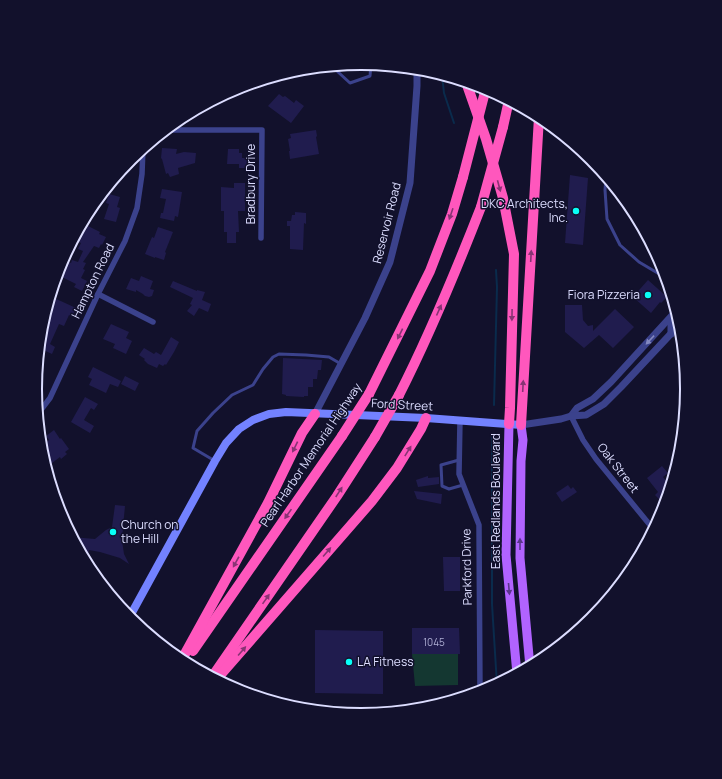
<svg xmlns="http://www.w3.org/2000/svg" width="722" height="779" font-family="Manrope,sans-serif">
<rect width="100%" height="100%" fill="#12112c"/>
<!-- green -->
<polygon fill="#143731" points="412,654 458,654 458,685 415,686"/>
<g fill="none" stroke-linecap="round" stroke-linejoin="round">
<!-- stream -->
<g stroke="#0a2b4c" stroke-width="2">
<polyline points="442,75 444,93 454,123"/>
<polyline points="494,405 497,287 496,270"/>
<polyline points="492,437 492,604 497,685"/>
</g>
</g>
<!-- building -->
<g fill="#201c4e">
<polygon points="279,94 283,97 285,96 294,103 296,100 304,106 291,123 268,106"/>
<polygon points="316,130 317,136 316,137 319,154 290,159 289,151 290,151 288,139 291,138 290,134"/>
<polygon points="162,148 177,149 176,154 184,152 196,153 195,163 178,168 179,174 170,177 168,173 166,174 162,159 161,158"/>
<polygon points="228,149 239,149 239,153 242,153 242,158 248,158 247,168 239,168 239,164 227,164"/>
<polygon points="570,175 588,178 583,245 565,243"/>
<polygon points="234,183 245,183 245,211 238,211 239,232 236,232 236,243 227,243 227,232 224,232 224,211 221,211 221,187 234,188"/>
<polygon points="162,189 182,192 178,217 175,216 174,221 160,218 161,213 163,213 166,199 160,198"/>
<polygon points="109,194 120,197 117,207 120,208 116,222 104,219 109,204 106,203"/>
<polygon points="295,212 306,213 306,224 304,223 303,250 290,249 290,226 287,226 287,221 291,221 292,215 295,215"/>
<polygon points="88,226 100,232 99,234 106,237 102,245 101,244 99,248 94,246 83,262 86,263 83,269 85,270 81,278 87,281 82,291 74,287 76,284 58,275 64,265 66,266 68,262 71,263 72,260 78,262 83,251 78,249 81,243 78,242 84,229 86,230"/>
<polygon points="158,227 173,232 165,252 166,253 164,260 155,257 155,258 145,254 152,237 154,238"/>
<polygon points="141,276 153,281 150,289 154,290 152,296 149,297 145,296 143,294 136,290 136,292 126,289 131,278 139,281"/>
<polygon points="648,280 667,297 661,303 660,302 651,313 633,297"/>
<polygon points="173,281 197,291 197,290 205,292 202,300 211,304 208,312 199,308 194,316 187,311 192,305 190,304 193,298 170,287"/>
<polygon points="52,297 76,308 72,317 69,315 64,326 59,324 50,344 55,347 52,354 39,348 41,326 46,311"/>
<polygon points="565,305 582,305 583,320 588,326 593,325 593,331 615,309 634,327 613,348 599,335 584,348 565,332"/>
<polygon points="111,324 129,332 126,338 132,341 126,354 113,348 115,344 103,339"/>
<polygon points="171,337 179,342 174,352 166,365 165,364 163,366 159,364 157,368 148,364 144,360 145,359 139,355 144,348 154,354 156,352 161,355"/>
<polygon points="283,358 322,360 321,370 318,370 317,379 313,379 313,387 308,387 308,396 304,396 304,397 286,396 286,395 282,394"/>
<polygon points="93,367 121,381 118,387 110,384 106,393 89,385 92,379 88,377"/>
<polygon points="125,376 139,383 135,391 121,384"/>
<polygon points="85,397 98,404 94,410 91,408 84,420 94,426 90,433 71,422"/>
<polygon points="54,430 60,439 61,438 69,449 65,452 67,454 61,459 60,457 48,466 43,459 41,447 49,440 46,436"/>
<polygon points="662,466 668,473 663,477 670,485 663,490 668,495 667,497 662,502 655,495 658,492 647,478"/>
<polygon points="428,476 428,478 439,477 439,484 418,487 416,480"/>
<polygon points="568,485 571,489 573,487 577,492 562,502 556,493"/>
<polygon points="414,491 442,494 441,504 417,499"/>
<polygon points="115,505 125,506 123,527 122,541 124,554 129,564 120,558 100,552 89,550 88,555 81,554 72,537 95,539 106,530 112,527"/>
<polygon points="443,557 460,557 460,591 444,591"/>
<polygon points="412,628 459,628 460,654 412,654"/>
<polygon points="315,630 383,631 383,694 315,693"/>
</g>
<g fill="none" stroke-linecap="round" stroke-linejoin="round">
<!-- service -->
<g stroke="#3b428c" stroke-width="3">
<polyline points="333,66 338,72 350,83 370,76 371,64"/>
<polyline points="606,177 605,190 607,219 620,245 639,262 666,278"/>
<polyline points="459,460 441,465 442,486 449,489 463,485"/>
<polyline points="215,461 193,448 197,431 213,413 232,395 253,385 263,369 273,357 279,354 306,355 329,357 341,364"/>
</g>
<!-- minor -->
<g stroke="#3b428c" stroke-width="5.5">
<polyline points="165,130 262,130 261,238"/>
<polyline points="98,294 153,322"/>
<polyline points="37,415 50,398 98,294 125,241 137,208 142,174 143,148"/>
<polyline points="571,416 583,440 596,459 654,530"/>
<polyline points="460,420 459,474 479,525 480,692"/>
<polyline points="346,714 375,714"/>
</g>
<!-- tertiary -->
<g stroke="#3b428c" stroke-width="7">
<polyline points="671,334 671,324 678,317"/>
<polyline points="315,414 365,318 390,262 410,183 417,86 417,69"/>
<polyline points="571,416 577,408 593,399 611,382 676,311"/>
<polyline points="521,425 561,419 571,416 586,415 604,404 621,387 680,324"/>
</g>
<!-- secondary -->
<polyline stroke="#7382ff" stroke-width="8" points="129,618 215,461 226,443 239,429 253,420 269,414 286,412 426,418 521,425"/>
<!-- primary -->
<g stroke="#b163ff" stroke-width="9">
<polyline points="509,424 506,555 517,674"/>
<polyline points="521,425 523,440 521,461 520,558 530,667"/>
</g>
<!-- motorway -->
<g stroke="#ff57bd" stroke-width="10">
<polyline points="466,82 486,139 503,198 514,254 510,408 509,424"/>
<polyline points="503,127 509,100"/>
<polyline points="369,394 430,271 452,214 463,177"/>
<path d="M399 395C430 334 456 271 481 207"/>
<polyline points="521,425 539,117"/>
<polyline points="193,651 342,436"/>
<polyline points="181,661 268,503 302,433 315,414"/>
<polyline points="214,674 337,496 375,437"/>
<polyline points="216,680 372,501 397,468 421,429 426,418"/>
</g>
<!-- motorway-bridge -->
<g stroke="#ff57bd" stroke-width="10">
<polyline points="463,177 486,88"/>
<polyline points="481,207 503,127"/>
<polyline points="342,436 369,394"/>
<polyline points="375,437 399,395"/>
</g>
</g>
<!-- one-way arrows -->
<defs><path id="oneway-solid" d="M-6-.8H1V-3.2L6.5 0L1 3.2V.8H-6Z"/></defs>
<g fill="#883474">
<use href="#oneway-solid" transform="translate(499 186) rotate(75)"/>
<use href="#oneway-solid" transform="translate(451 214) rotate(109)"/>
<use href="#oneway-solid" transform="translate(531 256) rotate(-87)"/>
<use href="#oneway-solid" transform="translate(439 310) rotate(-66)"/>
<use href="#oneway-solid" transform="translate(512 315) rotate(91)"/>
<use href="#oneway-solid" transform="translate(400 334) rotate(116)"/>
<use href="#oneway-solid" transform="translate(523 386) rotate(-87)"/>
<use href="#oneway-solid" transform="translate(295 447) rotate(116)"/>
<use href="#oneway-solid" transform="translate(408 451) rotate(-58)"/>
<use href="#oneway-solid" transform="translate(339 492) rotate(-57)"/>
<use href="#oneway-solid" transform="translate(288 514) rotate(125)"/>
<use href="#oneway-solid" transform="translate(327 552) rotate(-49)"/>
<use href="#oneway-solid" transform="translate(236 562) rotate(119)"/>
<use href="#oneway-solid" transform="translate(266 599) rotate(-55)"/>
<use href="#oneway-solid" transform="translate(242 651) rotate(-49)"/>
</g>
<use fill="#8388c0" href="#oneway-solid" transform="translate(650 340) rotate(133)"/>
<g fill="#5a368b">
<use href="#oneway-solid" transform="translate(520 544) rotate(-90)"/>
<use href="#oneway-solid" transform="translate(509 589) rotate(85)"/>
</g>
<!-- markers -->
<g fill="#08fff8" stroke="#12112c" stroke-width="1.5">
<circle cx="576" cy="211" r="4"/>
<circle cx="648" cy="295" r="4"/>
<circle cx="113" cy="532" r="4"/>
<circle cx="349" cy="662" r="4"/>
</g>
<g text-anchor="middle" stroke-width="3" stroke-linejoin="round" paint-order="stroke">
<!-- number labels -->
<g font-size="10" fill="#adadd3">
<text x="434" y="646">1045</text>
</g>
<!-- street labels -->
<g font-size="12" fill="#dcddff" stroke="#12112c">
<text transform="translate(251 184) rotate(-90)" y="4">Bradbury Drive</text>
<text transform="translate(387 223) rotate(-76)" y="4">Reservoir Road</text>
<text transform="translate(93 281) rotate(-64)" y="4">Hampton Road</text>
<text transform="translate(402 405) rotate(3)" y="4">Ford Street</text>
<text transform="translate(311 455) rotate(-56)" y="4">Pearl Harbor Memorial Highway</text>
<text transform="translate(618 468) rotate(52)" y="4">Oak Street</text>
<text transform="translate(496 501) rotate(-90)" y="4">East Redlands Boulevard</text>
<text transform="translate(467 567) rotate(-91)" y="4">Parkford Drive</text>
</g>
<!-- poi labels -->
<g font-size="12" fill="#dcddff" stroke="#12112c" text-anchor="end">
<text x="568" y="208">DKC Architects,<tspan x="568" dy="14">Inc.</tspan></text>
<text x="640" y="299">Fiora Pizzeria</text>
<text x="121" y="529" text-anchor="start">Church on<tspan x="121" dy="14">the Hill</tspan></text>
<text x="357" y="666" text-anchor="start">LA Fitness</text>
</g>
</g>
<!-- crop -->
<path d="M0 0H722V779H0ZM42 389a319 319 0 1 1 638 0a319 319 0 1 1-638 0Z" fill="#12112c" fill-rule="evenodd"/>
<path fill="none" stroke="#dcddff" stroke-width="2" d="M42 389a319 319 0 1 1 638 0a319 319 0 1 1-638 0Z"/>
</svg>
